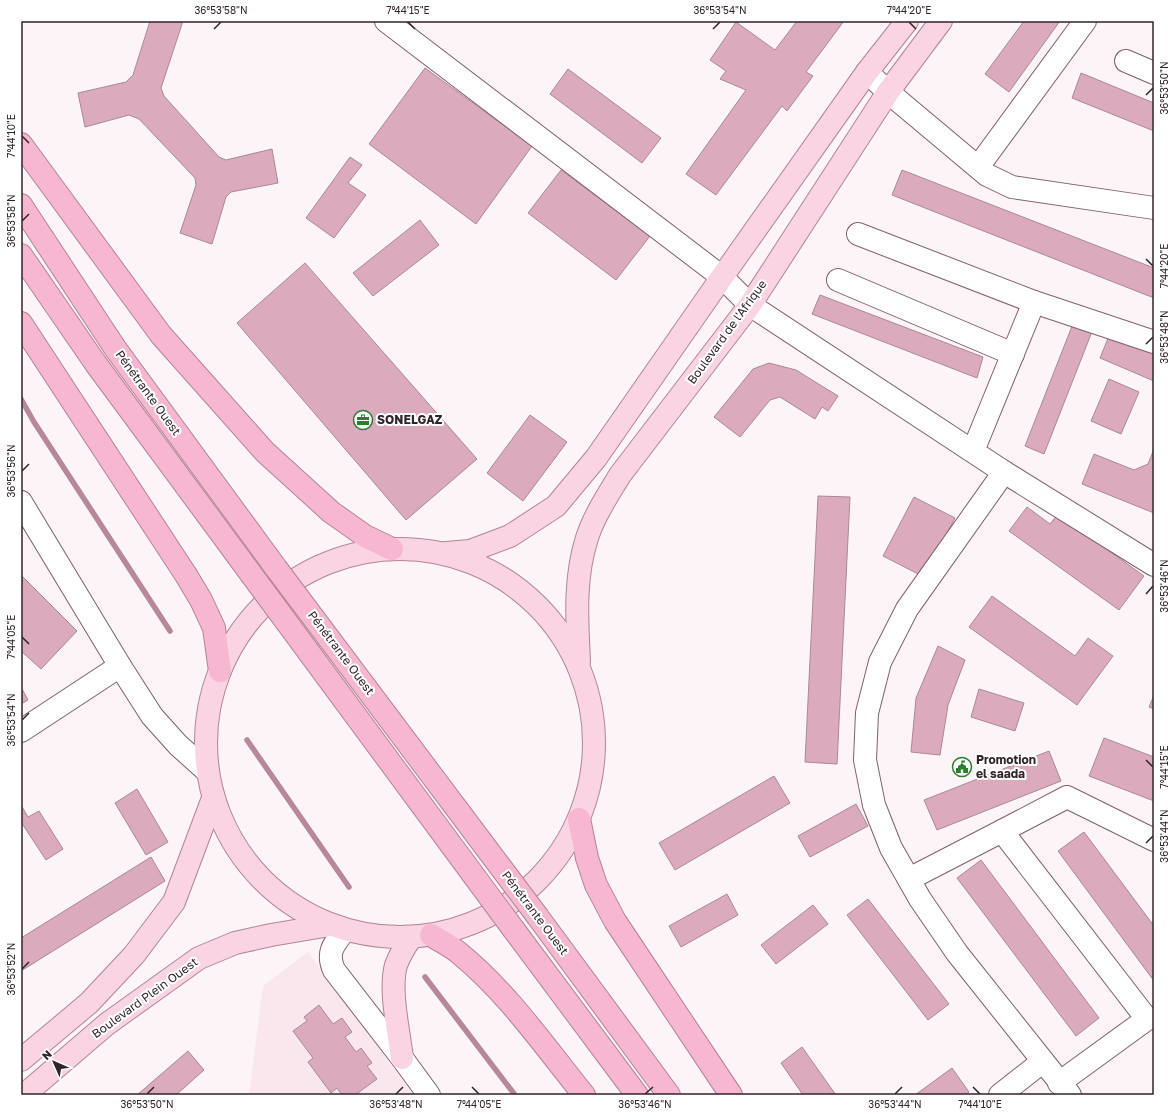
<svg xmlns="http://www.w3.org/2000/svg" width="1175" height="1116" font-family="'Golos Text',sans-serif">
<rect width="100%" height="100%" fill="#fcf4f7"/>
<!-- built -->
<polygon fill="#f9e7ed" points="308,952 413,1095 249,1095 263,986"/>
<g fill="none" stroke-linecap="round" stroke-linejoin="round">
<!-- stream -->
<g stroke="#b7879a" stroke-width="5.5">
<polyline points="21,399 34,422 170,631"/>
<polyline points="247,740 349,887"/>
<polyline points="425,977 515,1095"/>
</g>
</g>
<!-- building -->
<g fill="#dbaabd" stroke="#aa8895">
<polygon points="150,21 183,21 161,88 164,96 219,157 226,160 272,149 278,183 231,192 226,197 212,244 180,233 196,185 195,178 139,119 129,115 85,127 78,93 126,82 133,75"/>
<polygon points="797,21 844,21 806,72 813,76 787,111 782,106 716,195 686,174 746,90 720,79 726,71 710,60 736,22 775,50"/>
<polygon points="1024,21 1060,21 1009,92 985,74"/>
<polygon points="425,68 532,146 476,224 369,144"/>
<polygon points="568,69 661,138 642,163 550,94"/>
<polygon points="1081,73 1154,103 1154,131 1072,98"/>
<polygon points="350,157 362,165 348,183 366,195 334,238 306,218"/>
<polygon points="561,170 650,236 616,280 528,213"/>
<polygon points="902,170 1154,268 1154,298 892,195"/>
<polygon points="420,220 439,245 373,296 353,273"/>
<polygon points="305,263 477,459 406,520 237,323"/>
<polygon points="820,295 983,357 977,378 812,314"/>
<polygon points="1074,321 1093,329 1044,454 1025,446"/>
<polygon points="1111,331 1154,349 1154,381 1100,358"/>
<polygon points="769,363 796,370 838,396 828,411 822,407 815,419 780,397 770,400 740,437 714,417 753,369"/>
<polygon points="1109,379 1139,392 1121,434 1091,421"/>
<polygon points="530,415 567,442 523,501 487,473"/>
<polygon points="1154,449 1154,513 1082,484 1094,454 1134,470 1148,464"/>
<polygon points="818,496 850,497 837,764 805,762"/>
<polygon points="914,497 955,518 924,577 883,556"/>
<polygon points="1027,507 1050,524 1058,514 1144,576 1119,610 1009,531"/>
<polygon points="21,575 77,631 41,669 21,651"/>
<polygon points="992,596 1075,656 1088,638 1113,656 1077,705 969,627"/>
<polygon points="938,646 965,660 948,705 940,755 911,752 916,698"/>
<polygon points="21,687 28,700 21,704"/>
<polygon points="979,689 1024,703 1015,731 971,717"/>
<polygon points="1154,695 1154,709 1149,707"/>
<polygon points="1104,738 1154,757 1154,801 1089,776"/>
<polygon points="1049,751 1061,781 937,830 924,800"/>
<polygon points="774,776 790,803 675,870 659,843"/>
<polygon points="137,789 168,842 146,855 115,803"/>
<polygon points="856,804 868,826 810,857 798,836"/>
<polygon points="21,805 28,817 39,811 63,849 46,860 21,822"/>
<polygon points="1084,832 1154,926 1154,981 1058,851"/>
<polygon points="151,857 165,881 21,971 21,938"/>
<polygon points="981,860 1099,1018 1076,1036 957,878"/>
<polygon points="727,894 738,915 681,947 669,926"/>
<polygon points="868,899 949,1004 928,1020 847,915"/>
<polygon points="813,905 828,924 776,964 761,945"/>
<polygon points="319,1005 333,1024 342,1018 352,1032 345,1037 356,1052 361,1048 372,1063 367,1066 377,1079 355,1095 342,1095 337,1088 331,1093 308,1062 313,1058 293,1031 307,1021 304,1017"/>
<polygon points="802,1047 836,1095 803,1095 781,1063"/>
<polygon points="188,1051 204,1070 176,1095 137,1095"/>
<polygon points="952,1068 969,1092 965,1095 915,1095"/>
</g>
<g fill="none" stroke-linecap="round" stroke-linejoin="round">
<defs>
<g id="minor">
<polyline points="386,21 722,277 750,305 1004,472 1154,565"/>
<polyline points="1126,61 1154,73"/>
<polyline points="867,72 888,92 987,175 1012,187 1154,208"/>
<polyline points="978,167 1085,21"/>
<polyline points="858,234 1034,302 1154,342"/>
<polyline points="838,280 1013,354"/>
<polyline points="973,451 1034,302"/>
<polyline points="1004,472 907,609 880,662 867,713 865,760 874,805 891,848 920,899 957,953 1070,1095"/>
<polyline points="21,502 120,666 152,716 178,745 207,771"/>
<polyline points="21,731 120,666"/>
<polyline points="1002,831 1067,797 1154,840"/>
<polyline points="909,879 1002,831 1147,1019 1059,1083"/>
<path d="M345 930C334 944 326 952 334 970L402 1058 429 1095"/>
<polyline points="1000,1095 1042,1062"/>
</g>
<g id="major">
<circle cx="400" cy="743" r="194"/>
<polyline points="446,553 470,551 510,536 556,506 596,458 722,277 867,72 907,21"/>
<path d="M579 662C577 620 574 578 587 538 594 516 608 495 620 475L750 305 888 92 941 21"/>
<path d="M402 1058C399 1032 389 990 396 965 400 955 405 946 411 938"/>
<polyline points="21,1060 89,1003 134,955 174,902 213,798"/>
<polyline points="24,1095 107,1024 199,958 235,943 271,935 330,925"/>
</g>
<g id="highway">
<polyline points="21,144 161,335 265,452 331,512 365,536 392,549"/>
<polyline points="21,205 115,348 276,568"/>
<polyline points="21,255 96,364 251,574"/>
<polyline points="21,323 186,575 201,600 214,628 220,671"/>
<polyline points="579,819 587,858 596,885 615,921 731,1095"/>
<polyline points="538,917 669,1095"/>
<polyline points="514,930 637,1095"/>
<path d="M431 935C440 941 451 946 459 953 508 993 545 1047 584 1095"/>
</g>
</defs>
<!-- minor casing -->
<use href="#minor" stroke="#80606c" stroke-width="24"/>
<!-- major casing -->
<use href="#major" stroke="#b28496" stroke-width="24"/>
<!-- highway casing -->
<use href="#highway" stroke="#b28496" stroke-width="24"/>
<!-- minor -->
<use href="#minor" stroke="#fff" stroke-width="22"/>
<!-- major -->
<use href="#major" stroke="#fad4e3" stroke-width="22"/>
<!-- highway -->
<use href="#highway" stroke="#f7b7d0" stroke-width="22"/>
<defs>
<g id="highway-bridge">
<polyline points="276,568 538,917"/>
<polyline points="251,574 514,930"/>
</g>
</defs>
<!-- highway-bridge casing -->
<use href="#highway-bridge" stroke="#b28496" stroke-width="24" stroke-linecap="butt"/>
<!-- highway-bridge -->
<use href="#highway-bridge" stroke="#f7b7d0" stroke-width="22"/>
</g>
<!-- ticks -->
<path fill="none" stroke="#32252a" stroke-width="1.5" d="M408 22 415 29M909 22 916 29M214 29 221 22M713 29 720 22M1146 95 1153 88M22 136 29 143M22 221 29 214M1146 259 1153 266M1146 344 1153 337M22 471 29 464M1146 594 1153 586M22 637 29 644M22 720 29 713M1146 760 1153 767M1146 843 1153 836M22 969 29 962M472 1087 479 1094M973 1087 980 1094M147 1094 154 1087M396 1094 403 1087M645 1094 653 1087M895 1094 902 1087"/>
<!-- icons -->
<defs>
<symbol id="office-ring" viewBox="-11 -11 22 22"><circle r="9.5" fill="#fff" stroke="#2a7f2d" stroke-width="1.5"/><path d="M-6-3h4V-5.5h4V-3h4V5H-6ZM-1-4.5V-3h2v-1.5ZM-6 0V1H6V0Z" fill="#2a7f2d"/></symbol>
<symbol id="civic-ring" viewBox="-11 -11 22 22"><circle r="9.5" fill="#fff" stroke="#2a7f2d" stroke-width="1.5"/><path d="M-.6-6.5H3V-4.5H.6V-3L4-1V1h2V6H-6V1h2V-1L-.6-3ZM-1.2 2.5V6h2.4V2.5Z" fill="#2a7f2d"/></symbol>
</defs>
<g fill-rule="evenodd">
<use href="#office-ring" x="352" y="409" width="22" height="22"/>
<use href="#civic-ring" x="951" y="756" width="22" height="22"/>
</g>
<g text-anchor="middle" stroke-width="4" stroke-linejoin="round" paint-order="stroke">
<!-- street labels -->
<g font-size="12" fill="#32252a" stroke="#fff">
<text transform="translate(727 332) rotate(-54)" y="4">Boulevard de l'Afrique</text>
<text transform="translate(148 393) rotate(54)" y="4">Pénétrante Ouest</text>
<text transform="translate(341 653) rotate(53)" y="4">Pénétrante Ouest</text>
<text transform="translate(535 913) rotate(53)" y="4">Pénétrante Ouest</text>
<text transform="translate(145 998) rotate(-36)" y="4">Boulevard Plein Ouest</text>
</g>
<!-- poi labels -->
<g font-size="12" font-weight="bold" fill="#32252a" stroke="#fff" text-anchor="start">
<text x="377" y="424">SONELGAZ</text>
<text x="976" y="764">Promotion<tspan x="976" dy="14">el saada</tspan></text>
</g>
</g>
<!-- border -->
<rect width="1175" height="1116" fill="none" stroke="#ffffff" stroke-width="44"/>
<!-- north arrow -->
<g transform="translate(54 1062) rotate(315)" stroke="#ffffff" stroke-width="3" paint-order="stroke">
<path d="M0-3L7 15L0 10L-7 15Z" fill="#32252a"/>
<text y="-6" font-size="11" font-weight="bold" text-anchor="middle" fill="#32252a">N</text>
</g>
<rect x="22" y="22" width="1131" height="1072" fill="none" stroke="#32252a" stroke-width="1.5"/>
<g font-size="10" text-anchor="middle" fill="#32252a">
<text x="221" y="14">36°53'58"N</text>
<text x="408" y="14">7°44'15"E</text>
<text x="720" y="14">36°53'54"N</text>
<text x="909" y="14">7°44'20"E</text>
<text transform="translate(1164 88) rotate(-90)" y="4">36°53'50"N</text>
<text transform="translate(11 136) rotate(-90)" y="4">7°44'10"E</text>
<text transform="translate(11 221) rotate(-90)" y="4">36°53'58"N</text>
<text transform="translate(1164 266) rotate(-90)" y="4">7°44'20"E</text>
<text transform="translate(1164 337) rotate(-90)" y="4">36°53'48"N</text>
<text transform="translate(11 471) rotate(-90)" y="4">36°53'56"N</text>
<text transform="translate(1164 586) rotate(-90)" y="4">36°53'46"N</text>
<text transform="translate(11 637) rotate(-90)" y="4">7°44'05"E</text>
<text transform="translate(11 720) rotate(-90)" y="4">36°53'54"N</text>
<text transform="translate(1164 767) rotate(-90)" y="4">7°44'15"E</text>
<text transform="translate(1164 836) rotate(-90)" y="4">36°53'44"N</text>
<text transform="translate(11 969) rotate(-90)" y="4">36°53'52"N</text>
<text x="147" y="1108">36°53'50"N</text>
<text x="396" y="1108">36°53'48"N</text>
<text x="479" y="1108">7°44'05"E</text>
<text x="645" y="1108">36°53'46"N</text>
<text x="895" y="1108">36°53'44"N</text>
<text x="980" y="1108">7°44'10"E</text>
</g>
</svg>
